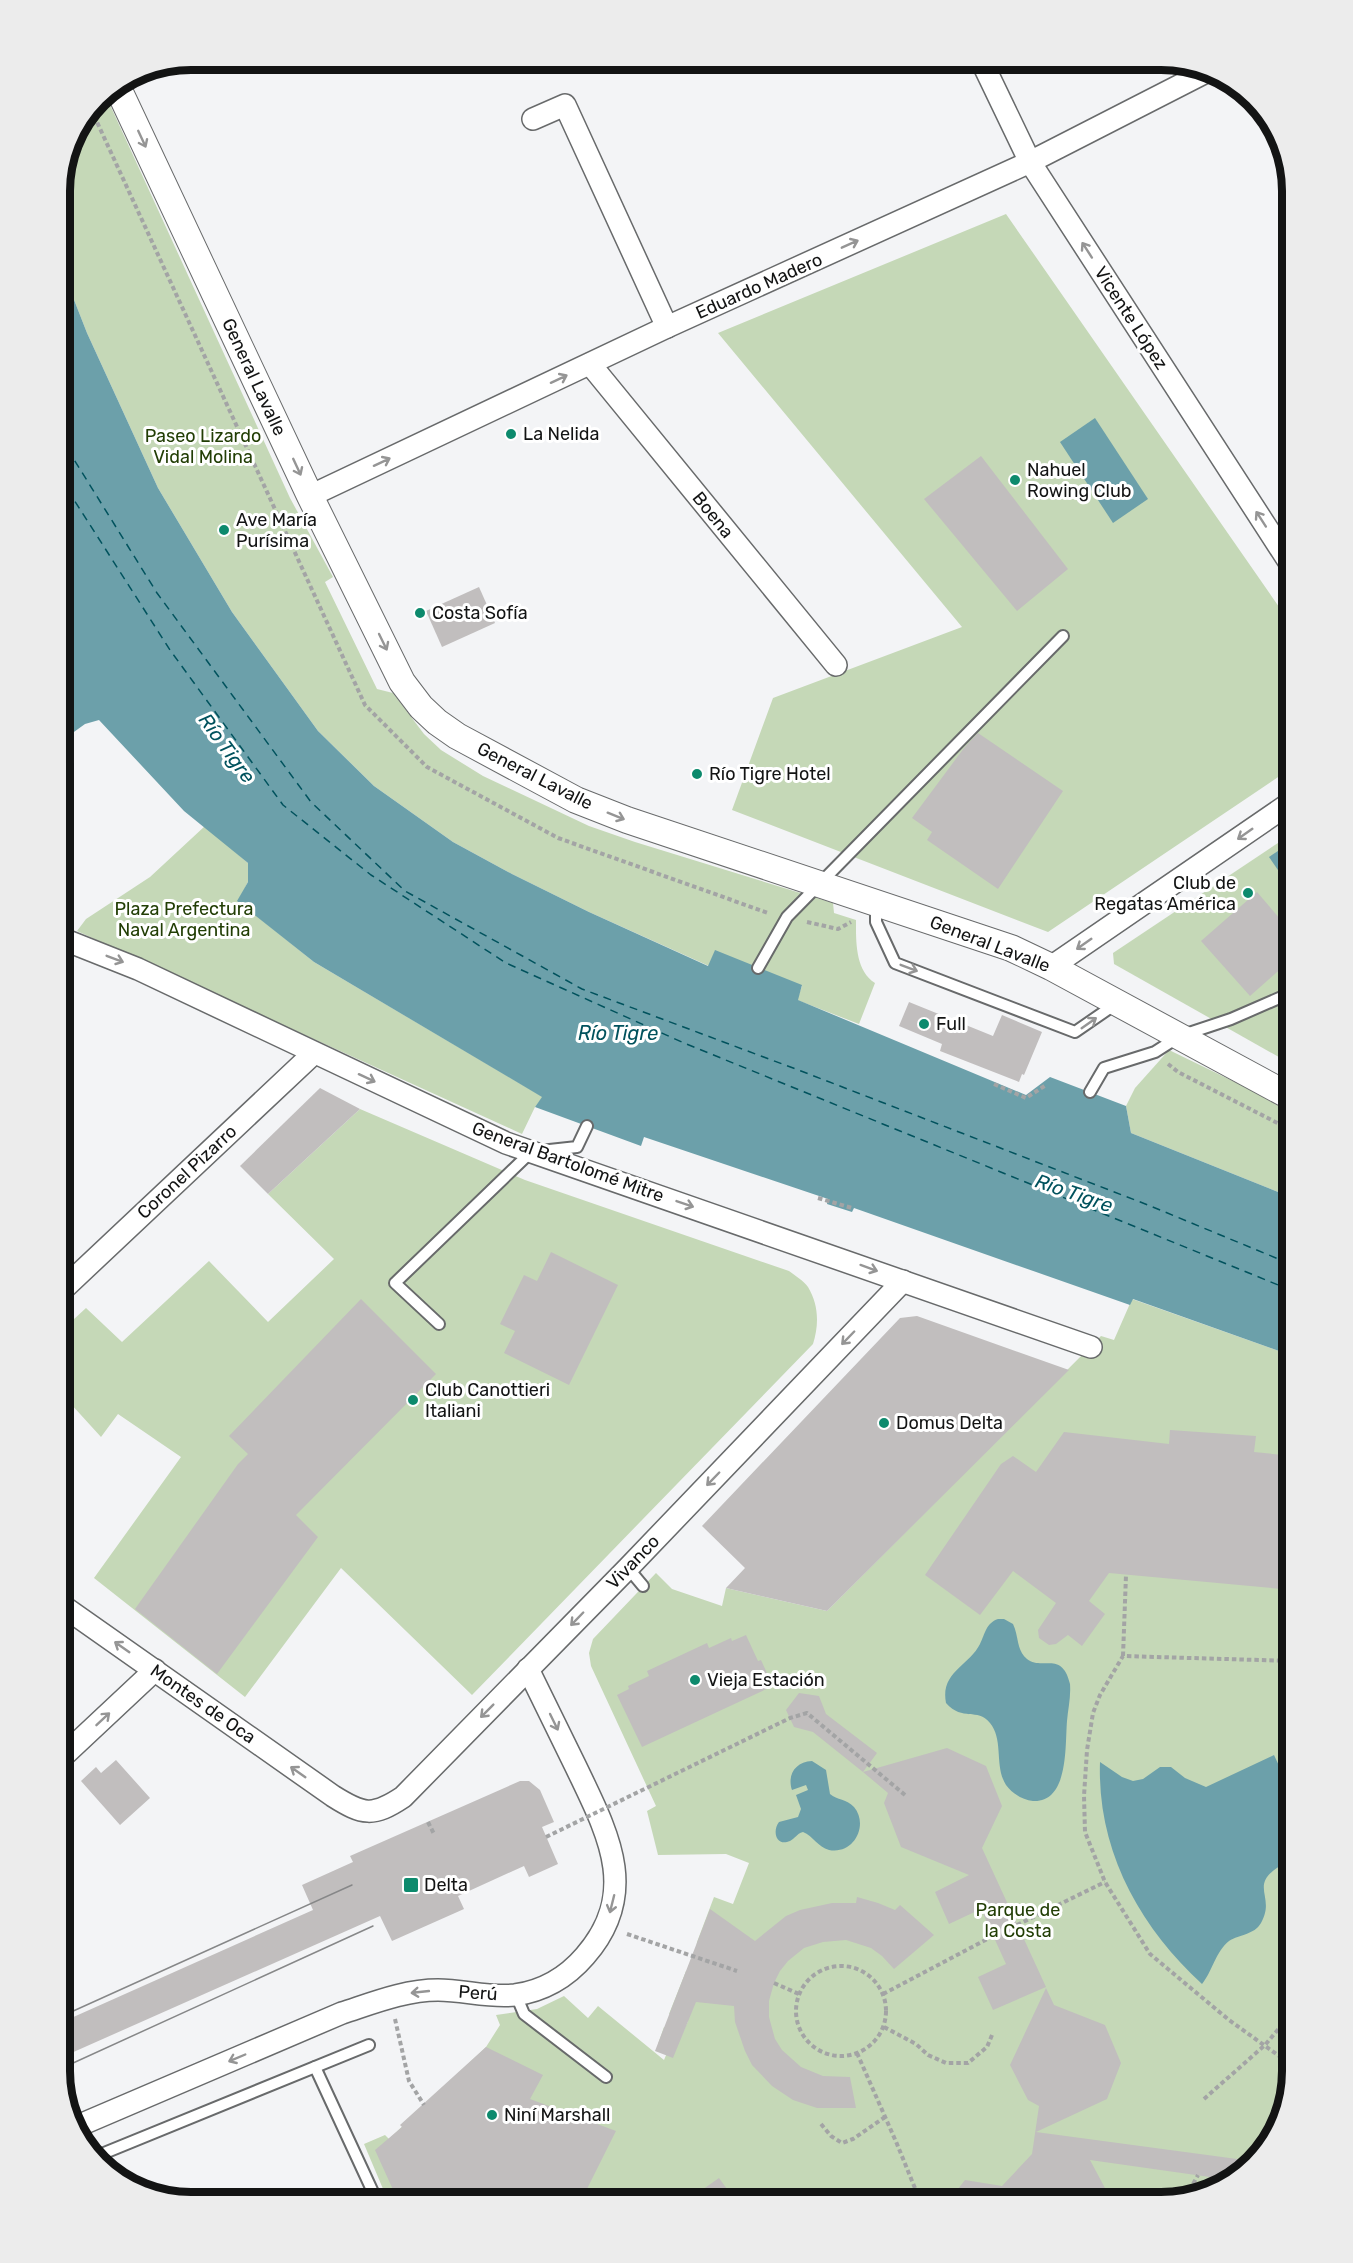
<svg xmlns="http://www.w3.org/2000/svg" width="1353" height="2263" font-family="Rubik,sans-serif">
<rect width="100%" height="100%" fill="#f3f4f6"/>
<!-- green -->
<g fill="#c5d8b7">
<path d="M105 94 290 498 333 577 325 582 377 689 393 693 424 734 441 750 483 776 589 826 635 842 833 903 834 913 856 920C856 941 855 970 875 983L859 1024 797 1000 802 986 715 951 709 966 589 912 512 874 453 842 374 786 318 731 232 612 158 488 87 333 60 264V183L73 134 99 98Z"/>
<polygon points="1006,214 1293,627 1293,767 1048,932 732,810 773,698 962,627 718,333"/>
<polygon points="205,826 248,863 248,882 238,901 314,962 543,1097 535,1107 522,1134 77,931 86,919 150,877"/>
<polygon points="1293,833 1293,1065 1114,964 1113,953"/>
<polygon points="1169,1050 1241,1085 1293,1114 1293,1198 1131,1133 1126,1106 1135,1088"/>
<path d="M360 1109 525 1180 789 1271C794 1275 804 1281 808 1287 819 1305 819 1325 813 1344L472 1695 341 1568 245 1697 94 1578 181 1457 118 1414 101 1437 60 1392V1332L86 1308 122 1342 209 1261 268 1322 334 1259 268 1194Z"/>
<polygon points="1132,1299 1293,1356 1293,2072 1271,2144 1219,2190 1161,2203 389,2203 364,2144 385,2135 389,2139 486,2047 500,2025 496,2015 537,2009 564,1996 588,2018 598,2006 664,2060 669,2048 658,2044 664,2027 682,2034 688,2021 669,2014 686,1971 694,1974 697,1942 714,1897 733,1904 749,1863 726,1854 658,1855 647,1811 656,1806 591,1666 589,1653 593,1639 656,1573 672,1589 722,1606 726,1588 827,1611 1101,1336 1114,1340"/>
</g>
<!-- water -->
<g fill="#6ca0aa">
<polygon points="60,264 87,333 158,488 232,612 318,731 374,786 453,842 512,874 589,912 708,966 715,950 802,985 798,1000 1026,1095 1050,1077 1126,1106 1131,1133 1293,1198 1293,1356 1133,1299 1130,1305 854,1208 852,1212 827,1204 828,1199 644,1137 641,1146 535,1107 542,1097 314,962 237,901 248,882 248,863 184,811 99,720 85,724 60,742"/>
<polygon points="1095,418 1148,499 1113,523 1060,442"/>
<polygon points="1293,841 1293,888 1291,889 1269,857"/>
<path d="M998 1619H1004L1013 1624C1019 1636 1016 1650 1027 1659 1042 1671 1062 1650 1070 1684 1071 1697 1068 1709 1067 1721 1065 1745 1069 1803 1033 1801 1022 1800 1012 1793 1006 1785 994 1766 1004 1740 990 1723 977 1707 963 1722 946 1703 940 1672 969 1666 980 1644 985 1634 986 1623 998 1619Z"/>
<path d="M1274 1755 1293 1796V1859C1241 1884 1278 1893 1261 1923 1254 1935 1240 1934 1229 1941 1216 1951 1212 1972 1202 1984 1139 1926 1097 1850 1100 1762L1122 1777 1133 1781 1143 1779 1160 1767H1171L1185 1778 1206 1787Z"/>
<path d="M812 1761 826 1770 830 1794C837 1800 847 1799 854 1807 869 1825 854 1855 829 1850 818 1847 813 1836 803 1832 796 1834 796 1838 790 1841 776 1847 772 1831 779 1822L798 1817 801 1809 796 1795 808 1790 806 1785 792 1790C787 1775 795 1762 812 1761Z"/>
</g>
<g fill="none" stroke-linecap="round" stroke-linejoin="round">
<!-- ferry -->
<g stroke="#01525d" stroke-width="1.5" stroke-dasharray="8 6" stroke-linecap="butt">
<polyline points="60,437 157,593 311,802 405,891 582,989 801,1071 1148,1205 1293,1265"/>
<polyline points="60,478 170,650 283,805 371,875 506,963 684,1043 1293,1291"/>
</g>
</g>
<!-- building -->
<g fill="#c1bebe">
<polygon points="981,456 1068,569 1017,611 924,499"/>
<polygon points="479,587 495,623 442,647 426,611"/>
<polygon points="978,733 1063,791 998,889 927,840 932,832 912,818 964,748"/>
<polygon points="1257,892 1293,934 1293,958 1250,996 1201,941"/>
<polygon points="909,1002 993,1036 1002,1015 1042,1032 1024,1075 1022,1074 1019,1082 940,1051 942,1044 899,1026"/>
<polygon points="320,1088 360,1109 268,1194 240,1166"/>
<polygon points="551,1252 618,1285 569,1385 504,1353 515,1331 500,1324 524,1275 537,1281"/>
<polygon points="361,1299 436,1374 296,1515 318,1537 217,1674 135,1609 238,1464 248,1454 229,1436"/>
<polygon points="917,1316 1069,1370 827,1611 726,1588 745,1568 702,1526 900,1318"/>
<polygon points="1170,1430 1256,1436 1254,1452 1293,1456 1293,1590 1109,1573 1089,1601 1105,1614 1082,1646 1068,1635 1056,1644 1049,1645 1039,1638 1038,1630 1056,1603 1013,1571 980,1615 925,1575 1001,1464 1013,1456 1036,1472 1064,1432 1169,1444"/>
<polygon points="746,1635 758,1661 761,1660 773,1686 642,1747 617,1695 629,1689 628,1686 649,1676 647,1671 707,1643 709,1648 731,1638 732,1641"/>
<polygon points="799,1693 819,1696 826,1714 877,1753 863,1772 813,1732 794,1727 786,1710"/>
<polygon points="947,1748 986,1766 1002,1806 982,1848 1046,1987 993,2010 978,1977 1006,1964 981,1909 949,1924 935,1892 969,1875 901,1847 884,1803 888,1793 863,1772"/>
<polygon points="116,1760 150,1798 120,1825 81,1781 96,1767 101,1773"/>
<polygon points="520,1781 529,1781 540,1790 554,1822 542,1827 558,1864 529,1877 524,1866 458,1896 464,1909 392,1941 380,1916 60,2058 60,2023 313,1910 302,1885 353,1862 350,1856"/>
<polygon points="857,1897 878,1903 895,1910 900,1905 934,1935 894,1969 882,1956 871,1948 846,1940 823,1942 804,1948 788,1961 780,1971 774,1983 769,2001 769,2017 775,2039 782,2050 801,2067 823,2076 850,2077 856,2108 817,2108 793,2100 772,2086 752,2065 745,2051 735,2022 734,2006 696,2002 673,2058 655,2051 710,1909 755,1941 786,1916 800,1910 832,1903 856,1903"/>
<polygon points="1046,1988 1054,2005 1105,2025 1121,2063 1107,2099 1036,2132 1252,2161 1231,2180 1090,2160 1113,2203 947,2203 965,2180 1002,2186 1032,2154 1039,2106 1028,2100 1010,2065"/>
<polygon points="486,2047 543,2075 530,2099 616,2131 586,2191 574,2203 399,2203 375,2150 402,2127 400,2125"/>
<polygon points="719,2178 737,2203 711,2203 702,2190"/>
</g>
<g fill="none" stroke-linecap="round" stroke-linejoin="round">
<defs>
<g id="service">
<polyline points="876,903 876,922 895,963 1075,1032 1117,1003"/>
<polyline points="758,968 787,917 1063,636"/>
<polyline points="1090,1092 1104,1068 1155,1052 1180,1036 1231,1019 1293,992"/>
<polyline points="439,1324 395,1283 531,1152 577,1147 587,1126"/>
<polyline points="628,1568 643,1586"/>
<polyline points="516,1995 524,2014 606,2077"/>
<polyline points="315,2067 378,2203"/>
<polyline points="97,2156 369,2045"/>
</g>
<g id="minor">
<polyline points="981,60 1030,162 1293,568"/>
<polyline points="533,119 565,105 667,327"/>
<polyline points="590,364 836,665"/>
<polyline points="310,496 667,327 1030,162 1206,72"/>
<polyline points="60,938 138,969 506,1143 1091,1347"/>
<polyline points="1051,967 1293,801"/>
<polyline points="60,1292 314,1053"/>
<path d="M60 1604 333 1796C363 1815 373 1817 403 1797L628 1568 903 1281"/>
<polyline points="60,1759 155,1670"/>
<path d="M73 2128 342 2013C373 2003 405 1990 438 1990 464 1990 489 1998 515 1995 543 1991 567 1977 585 1956 641 1892 607 1832 576 1767 560 1735 544 1702 528 1669"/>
</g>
<polyline id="tertiary" points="117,86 310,496 402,682 421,707 437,722 457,736 576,800 627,820 1011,948 1051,967 1293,1098"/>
</defs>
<!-- service casing -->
<use href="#service" stroke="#686a6b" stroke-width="14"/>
<!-- minor casing -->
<use href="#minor" stroke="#686a6b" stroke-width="24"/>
<!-- tertiary casing -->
<use href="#tertiary" stroke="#686a6b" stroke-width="28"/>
<!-- path -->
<g stroke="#a3a4a5" stroke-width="4" stroke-dasharray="4.5 3" stroke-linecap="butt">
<polyline points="91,109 365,705 427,767 558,838 768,913"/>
<polyline points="807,922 838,929 851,922"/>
<polyline points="1168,1064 1178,1072 1293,1131"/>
<polyline points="994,1084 1026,1098 1046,1085"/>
<polyline points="818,1198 852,1208"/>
<polyline points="1123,1656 1126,1575"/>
<polyline points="428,1822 434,1834"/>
<polyline points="1017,1925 1105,1882"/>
<polyline points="627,1934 737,1971"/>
<circle cx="841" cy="2011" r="45"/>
<polyline points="774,1983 799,1994"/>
<polyline points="883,1994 993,1936"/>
<polyline points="395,2019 409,2081 424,2105"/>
<polyline points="884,2027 916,2044 928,2055 946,2063 968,2063 987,2047 992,2035"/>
<polyline points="857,2053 897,2144 919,2198 918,2203"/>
<polyline points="1282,2058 1229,2020 1150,1954 1105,1882 1085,1832 1084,1796 1087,1750 1093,1713 1100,1695 1123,1656 1293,1661"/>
<polyline points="1204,2099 1265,2045 1293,2012"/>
<polyline points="821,2124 831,2136 842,2143 853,2139 885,2117"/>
<polyline points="1186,2197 1198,2175"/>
</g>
<!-- service -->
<use href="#service" stroke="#fff" stroke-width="10"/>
<!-- minor -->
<use href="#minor" stroke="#fff" stroke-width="21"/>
<!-- tertiary -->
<use href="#tertiary" stroke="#fff" stroke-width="26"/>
<!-- tram -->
<g stroke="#868788" stroke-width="1.5">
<polyline points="60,2017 352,1885"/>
<polyline points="60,2069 373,1926"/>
</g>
<!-- path-bridge -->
<polyline stroke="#a3a4a5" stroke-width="4" stroke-dasharray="4.5 3" stroke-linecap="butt" points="546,1837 790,1718 807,1713 905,1795"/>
</g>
<!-- one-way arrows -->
<defs><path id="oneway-shaft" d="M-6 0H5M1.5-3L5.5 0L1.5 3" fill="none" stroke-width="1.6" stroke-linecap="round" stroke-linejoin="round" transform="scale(1.5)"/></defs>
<g stroke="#959595">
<use href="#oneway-shaft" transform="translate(142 139) rotate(65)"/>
<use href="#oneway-shaft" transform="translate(850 244) rotate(-24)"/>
<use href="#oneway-shaft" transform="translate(1087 250) rotate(-123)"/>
<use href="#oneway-shaft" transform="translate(559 379) rotate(-25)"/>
<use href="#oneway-shaft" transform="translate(382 462) rotate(-25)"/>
<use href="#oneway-shaft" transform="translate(297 467) rotate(65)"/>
<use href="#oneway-shaft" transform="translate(1261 519) rotate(-123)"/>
<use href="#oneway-shaft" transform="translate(383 642) rotate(64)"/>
<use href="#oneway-shaft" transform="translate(616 816) rotate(22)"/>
<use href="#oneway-shaft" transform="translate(1245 834) rotate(145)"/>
<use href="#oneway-shaft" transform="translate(1084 944) rotate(145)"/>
<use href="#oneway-shaft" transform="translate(115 959) rotate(21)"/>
<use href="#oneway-shaft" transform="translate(909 968) rotate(21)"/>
<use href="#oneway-shaft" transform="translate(1089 1023) rotate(-35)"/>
<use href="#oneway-shaft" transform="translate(367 1078) rotate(25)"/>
<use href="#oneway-shaft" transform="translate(685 1204) rotate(19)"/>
<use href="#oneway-shaft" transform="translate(869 1268) rotate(20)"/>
<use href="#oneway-shaft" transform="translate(848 1338) rotate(134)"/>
<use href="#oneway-shaft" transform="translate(713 1479) rotate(134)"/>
<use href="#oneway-shaft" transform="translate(577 1619) rotate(134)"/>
<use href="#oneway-shaft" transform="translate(122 1647) rotate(-145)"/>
<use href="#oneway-shaft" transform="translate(487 1711) rotate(135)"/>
<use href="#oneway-shaft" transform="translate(103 1719) rotate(-43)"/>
<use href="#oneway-shaft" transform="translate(554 1722) rotate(64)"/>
<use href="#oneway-shaft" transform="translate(298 1772) rotate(-145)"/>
<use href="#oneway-shaft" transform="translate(612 1904) rotate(104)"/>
<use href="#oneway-shaft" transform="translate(420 1992) rotate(174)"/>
<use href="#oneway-shaft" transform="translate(237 2058) rotate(157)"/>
</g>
<!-- markers -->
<g fill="#0d8a6d" stroke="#fff" stroke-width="2">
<circle cx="511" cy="434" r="6"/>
<circle cx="1015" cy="480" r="6"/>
<circle cx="224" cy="530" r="6"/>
<circle cx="420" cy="613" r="6"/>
<circle cx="697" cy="774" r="6"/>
<circle cx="1248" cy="893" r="6"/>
<circle cx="924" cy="1024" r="6"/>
<circle cx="413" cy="1400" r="6"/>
<circle cx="884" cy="1423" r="6"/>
<circle cx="695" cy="1680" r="6"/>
<rect x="403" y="1877" width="16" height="16" rx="3"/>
<circle cx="492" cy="2115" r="6"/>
</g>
<g text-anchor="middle" stroke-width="6" stroke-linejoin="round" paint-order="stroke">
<!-- street labels -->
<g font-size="18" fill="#131414" stroke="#fff">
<text transform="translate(759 286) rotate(-24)" y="6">Eduardo Madero</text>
<text transform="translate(1131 318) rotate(57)" y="6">Vicente López</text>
<text transform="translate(254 377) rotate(65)" y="6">General Lavalle</text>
<text transform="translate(713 515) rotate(51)" y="6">Boena</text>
<text transform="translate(535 776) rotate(27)" y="6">General Lavalle</text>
<text transform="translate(990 944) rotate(21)" y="6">General Lavalle</text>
<text transform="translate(568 1162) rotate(20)" y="6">General Bartolomé Mitre</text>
<text transform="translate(187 1172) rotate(-43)" y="6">Coronel Pizarro</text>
<text transform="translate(633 1562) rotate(-46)" y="6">Vivanco</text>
<text transform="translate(203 1704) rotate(35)" y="6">Montes de Oca</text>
<text transform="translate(478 1993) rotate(4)" y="6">Perú</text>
</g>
<!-- poi labels -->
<g font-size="18" fill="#131414" stroke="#fff" text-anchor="start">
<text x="523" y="440">La Nelida</text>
<text x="1027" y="476">Nahuel<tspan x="1027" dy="21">Rowing Club</tspan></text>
<text x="236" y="526">Ave María<tspan x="236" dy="21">Purísima</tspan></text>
<text x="432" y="619">Costa Sofía</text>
<text x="709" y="780">Río Tigre Hotel</text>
<text x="1236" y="889" text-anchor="end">Club de<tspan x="1236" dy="21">Regatas América</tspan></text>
<text x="936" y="1030">Full</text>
<text x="425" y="1396">Club Canottieri<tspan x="425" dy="21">Italiani</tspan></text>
<text x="896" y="1429">Domus Delta</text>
<text x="707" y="1686">Vieja Estación</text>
<text x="424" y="1891">Delta</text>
<text x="504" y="2121">Niní Marshall</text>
</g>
<!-- park labels -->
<g font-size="18" fill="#223e05" stroke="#fff">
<text x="203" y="442">Paseo Lizardo<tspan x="203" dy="21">Vidal Molina</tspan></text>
<text x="184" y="915">Plaza Prefectura<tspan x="184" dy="21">Naval Argentina</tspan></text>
<text x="1018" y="1916">Parque de<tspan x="1018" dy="21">la Costa</tspan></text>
</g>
<!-- water labels -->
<g font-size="20" font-style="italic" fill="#01525d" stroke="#fff">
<text transform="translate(227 748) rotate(54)" y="7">Río Tigre</text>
<text x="618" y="1040">Río Tigre</text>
<text transform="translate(1074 1193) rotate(19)" y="7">Río Tigre</text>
</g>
</g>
<!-- crop -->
<path d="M0 0H1353V2263H0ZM191 70H1161A121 121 0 0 1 1282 191V2071A121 121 0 0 1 1161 2192H191A121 121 0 0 1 70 2071V191A121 121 0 0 1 191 70Z" fill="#ececec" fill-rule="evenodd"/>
<path fill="none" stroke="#131414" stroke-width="8" d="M191 70H1161A121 121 0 0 1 1282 191V2071A121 121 0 0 1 1161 2192H191A121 121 0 0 1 70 2071V191A121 121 0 0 1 191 70Z"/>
</svg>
